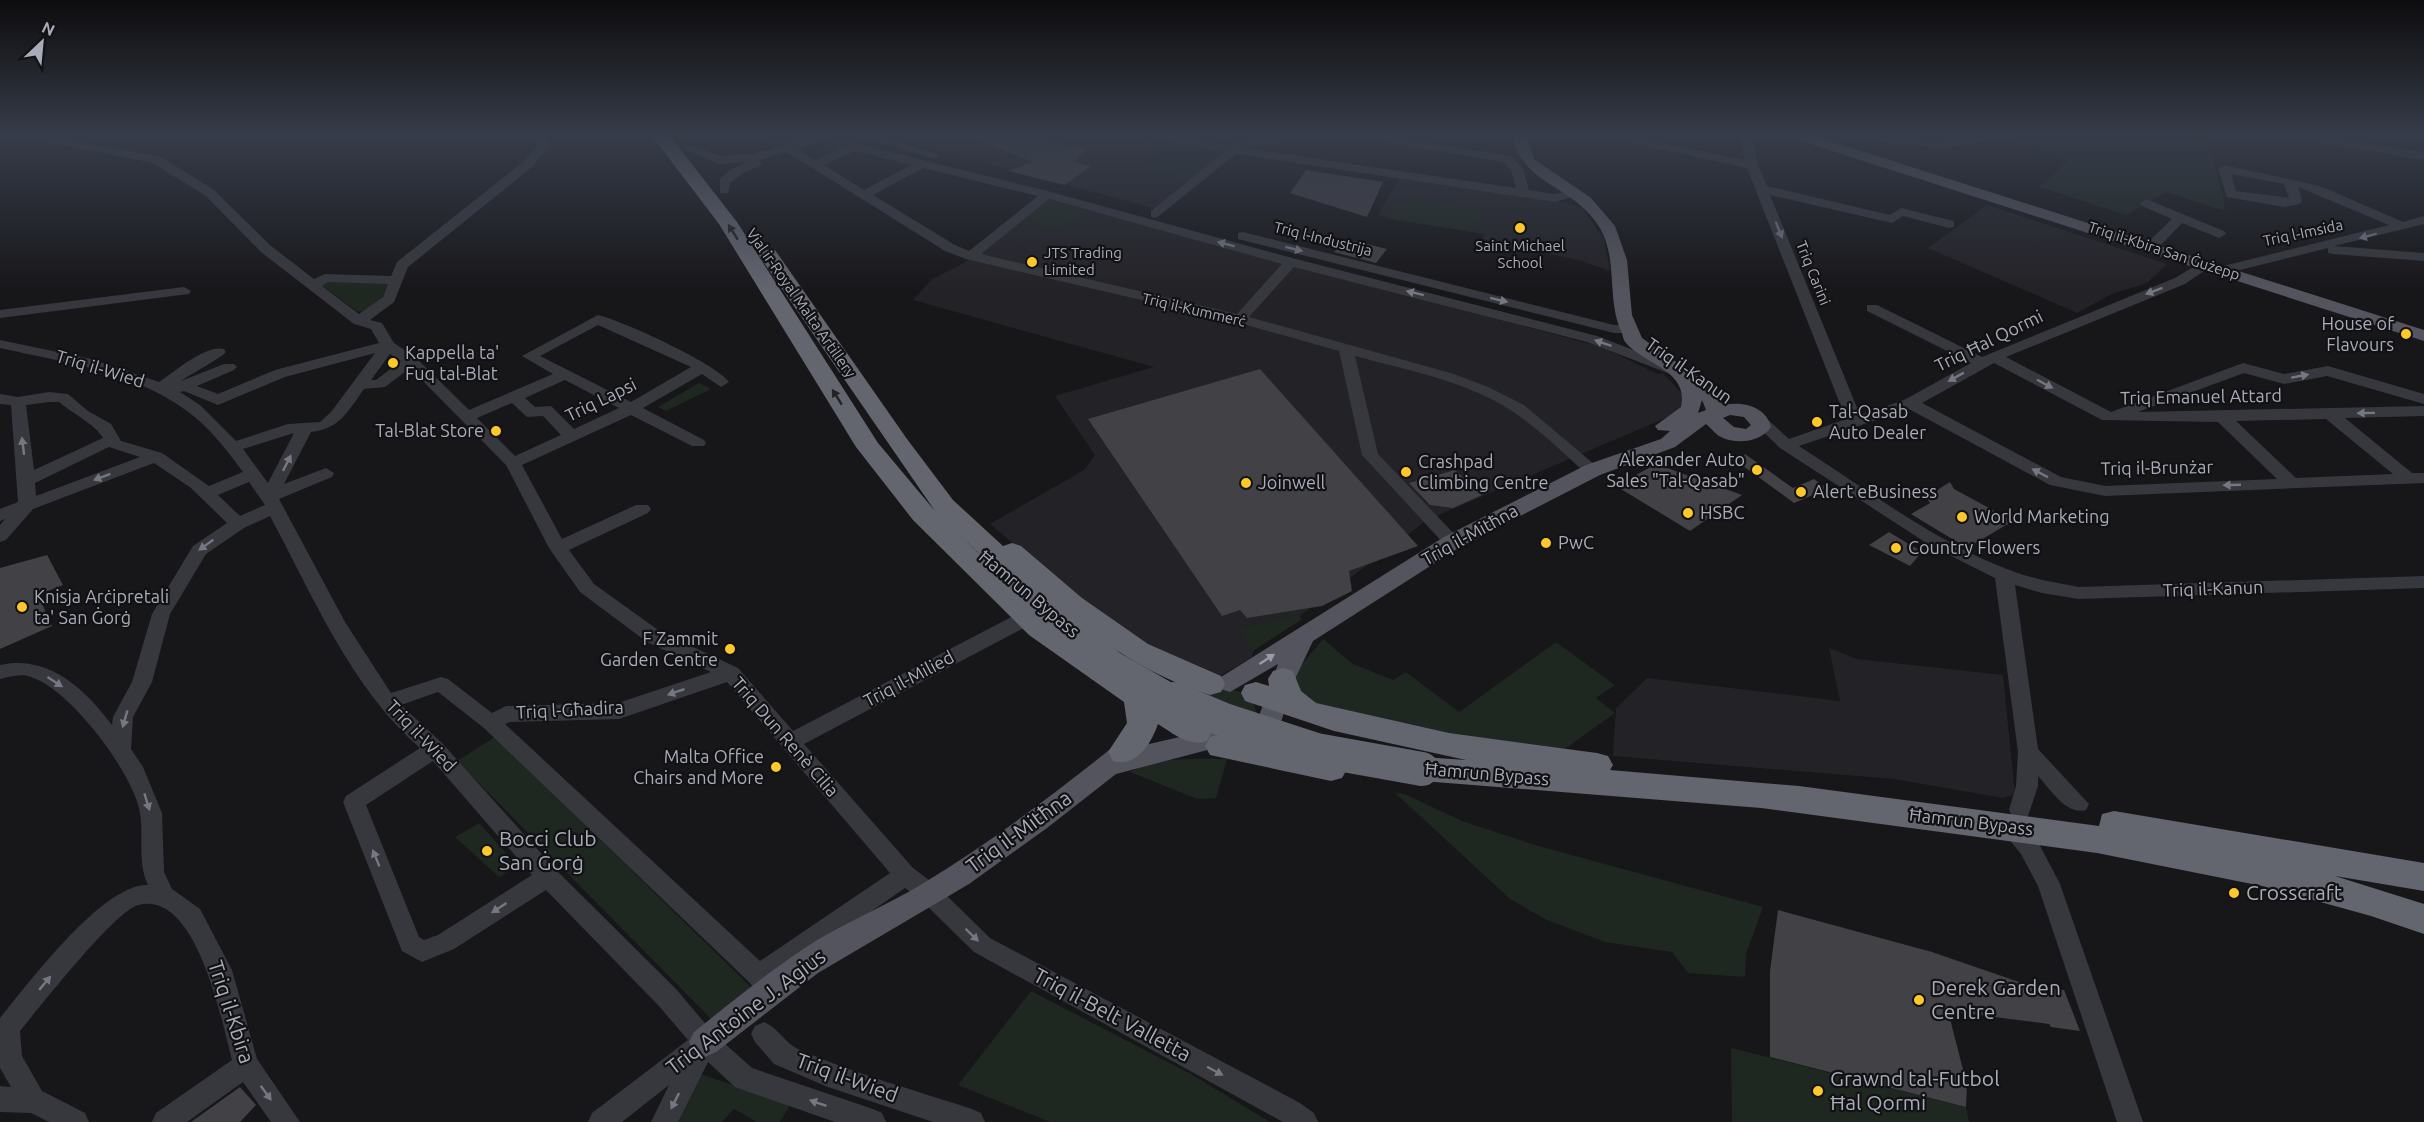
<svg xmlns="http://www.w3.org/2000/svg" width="2424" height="1122" font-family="Ubuntu,sans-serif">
<rect width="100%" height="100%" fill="#171619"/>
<!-- built -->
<g fill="#232226">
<polygon points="884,136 1145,136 1226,151 1157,209"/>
<polygon points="1399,179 1568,203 1582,208 1604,239 1610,271 1582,261 1482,239 1485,234 1394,220 1378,215"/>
<polygon points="1048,199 1602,347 1658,374 1663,373 1684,396 1682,411 1427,520 1253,651 1252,657 1215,679 1136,646 990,524 1084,470 1095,455 1055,396 1154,367 913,300 932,279 964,263"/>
<polygon points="1987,205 2167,264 2147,283 2112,294 2077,313 1928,248"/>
<polygon points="1829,648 1857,659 2003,675 2015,794 2003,798 1894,779 1613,756 1616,708 1647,678 1840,701"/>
</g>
<!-- green -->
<g fill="#1e2720">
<polygon points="754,136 817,136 774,149"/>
<polygon points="2017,136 2198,136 2209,143 2223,195 2225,211 2166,192 2126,215 2039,187 2068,161 1999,139"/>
<polygon points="853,140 861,141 821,159 808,154 818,146"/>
<polygon points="1172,143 1211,150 1216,154 1187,179 1143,168"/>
<polygon points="1402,197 1483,210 1473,232 1390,218"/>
<polygon points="1050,201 1083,210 1059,231 1023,220"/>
<path d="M326 280 390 282C382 299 377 309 358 312L321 285Z"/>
<polygon points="699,383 711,389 666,411 658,407"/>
<polygon points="1298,615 1301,617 1301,620 1253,651 1239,629"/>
<polygon points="1323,639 1353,664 1393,680 1406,672 1459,712 1556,642 1615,685 1596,698 1615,713 1562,751 1562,759 1322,711 1294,685 1297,670"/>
<path d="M1232 689C1248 694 1259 702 1255 720L1204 694 1212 690Z"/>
<polygon points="495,737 752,988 713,1021 457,761"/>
<path d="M1227 759 1216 798 1197 799 1130 772C1159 756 1196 759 1227 759Z"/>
<polygon points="1394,792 1407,795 1462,821 1535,845 1763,907 1746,954 1745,977 1688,973 1672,952 1605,942 1547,920 1510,899"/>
<polygon points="479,823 518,866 499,877 455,837"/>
<polygon points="1031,991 1191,1074 1270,1122 1050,1122 958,1085"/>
<polygon points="1731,1048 1966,1107 1969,1122 1732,1122"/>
<polygon points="695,1072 790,1105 780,1122 757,1122 734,1109 722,1122 669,1122"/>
</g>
<!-- building -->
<g fill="#414146">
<polygon points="966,136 1020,136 1087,149 1074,162 1091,166 1065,185 1008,171 1033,162"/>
<polygon points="1306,170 1383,182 1367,217 1290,193"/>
<polygon points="1344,241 1354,241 1387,249 1376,263 1334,252"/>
<polygon points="1260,369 1418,546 1349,571 1352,591 1322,606 1247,618 1240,610 1222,616 1088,419"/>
<polygon points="1745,454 1793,488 1814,479 1827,489 1794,503 1739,463"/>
<polygon points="1656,464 1742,495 1690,531 1616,486"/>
<polygon points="1455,470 1482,495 1453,508 1430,505 1409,483"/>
<polygon points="1950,482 1954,489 2013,521 1967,548 1911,514 1930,503 1926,497"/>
<polygon points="1889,532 1922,552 1910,566 1869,545"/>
<polygon points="47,555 63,585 38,595 52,626 0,649 0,568"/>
<polygon points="1778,910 1932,952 2022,983 2064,990 2080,1031 2051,1027 2049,1024 1948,1011 1967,1085 1966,1107 1770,1057 1770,971"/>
<polygon points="240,1087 256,1105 240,1122 191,1122"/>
</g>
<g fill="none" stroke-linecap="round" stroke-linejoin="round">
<!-- minor -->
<g fill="#37383e" fill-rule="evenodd">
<path d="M26 136H49L161 157 214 190 271 246 314 279 325 274 391 276 397 262 524 161 537 146 533 136H545L549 146 532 167 408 267 394 302 370 320 382 323 394 343 416 358 469 410 553 374 522 356 598 315C623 321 715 363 729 382L721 387 702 374 643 408 704 440 706 443 704 446H692L631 415 522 465 562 539 636 505H648L651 509 648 513 569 550 594 584 661 632 738 668 793 731 1021 612H1035L1037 617 1035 622 804 744 913 868 938 887 990 938 1300 1103 1314 1113 1318 1122H1283L974 952 922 901 905 888 775 978 781 990 778 998 769 1001 760 998 750 983 484 728 438 692 401 705 442 743 556 870 676 989 714 1034 752 1068 873 1109 882 1113 886 1122H835L735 1087 708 1062 678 1122H651L669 1085 622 1122H588L592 1113 688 1040 658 1005 546 890 454 949 422 962 402 951 343 802 346 796 420 748C351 688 313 596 270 516L244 528 206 554 170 614 152 682 133 717 131 749 143 767 162 813 164 872 172 889 200 909 232 970 257 1059 300 1122H271L243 1082 187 1122H152L156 1113 232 1060C222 1022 197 889 138 905 114 912 39 1008 20 1031L22 1056 42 1091 85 1113 89 1122H49L31 1113 0 1112V1086L11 1087 0 1068V1018C28 984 103 883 148 885 137 862 144 838 140 813 134 774 70 689 31 677 21 673 10 677 0 679V665C48 654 85 689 112 725L113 717 132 682 152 614 193 546 227 523 191 488 154 463 33 509 6 540 0 542V525L5 519 0 521V509L18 502 11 405 0 404V394L18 397 49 392 68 394 88 411 111 424 121 441 162 453 209 486 243 472C227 450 209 427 187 411 135 372 63 362 0 348V340L91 359 159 382C174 372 206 344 224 349L226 352C221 358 191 374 181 381L224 364H234L237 367 234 370 197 386 218 394 275 370 379 343 371 329 354 324 261 252 206 196 153 163 32 139ZM328 282 388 284 383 297 359 314 322 286ZM598 325 691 367 631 402 540 356ZM375 353 331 412 320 422 288 424 236 441 200 405 180 392 184 391 218 405 285 377ZM390 354 401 361 376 380H371ZM410 368 506 465 549 548 580 592 647 642 711 672 618 703 506 706 492 713 448 679 441 677 391 693 345 622 279 499 332 477 334 473 326 468 284 484 311 432C340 429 348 411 364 389L385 387ZM565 380 619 408 574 429 551 406 535 407 525 398ZM49 402H59C72 413 96 425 103 438L34 470 26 405ZM512 403 527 417 543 416 561 435 515 456 477 418ZM294 433 268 483 243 449ZM109 447 140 457 36 496 35 483ZM249 482 265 505 240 516 218 495ZM727 682 890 873 760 961 505 724 510 722 619 719ZM433 761 532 875 438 935 424 940 419 937 366 805Z"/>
<path d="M815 136H833L797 149 815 160 854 143 1051 192 1296 259 1597 336 1675 366 1678 369 1670 374 1665 372 1587 342 1294 267 1249 317 1454 374 1488 387 1524 405 1601 470 1593 475 1587 474C1563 453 1539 429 1512 411 1466 381 1407 370 1355 356L1378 454 1458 538 1461 542 1458 546H1446L1362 455 1339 351 1236 322 966 259 945 251 787 152 759 160 762 163 760 166 743 173 730 183 728 193H720V179L730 170 747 162 719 164 685 149 691 145 720 156 753 154ZM855 151 911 165 864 190 824 165ZM923 168 1038 196 969 251 955 245 873 195ZM1049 199 1282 264 1237 314 981 254Z"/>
<polygon points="861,136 879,136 940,155 934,159"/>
<path d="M1152 136H1176L1233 146C1236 136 1293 136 1306 136L1300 139 1243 148 1516 188 1511 170 1503 162 1366 139 1360 136H1386L1511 156 1523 169 1529 190 1555 194 1576 190 1582 194 1555 202 1236 154 1156 218 1151 217V211L1224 152 1158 139Z"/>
<path d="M1608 136H1629L1745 160 1740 136H1752L1758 165 1767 186 1890 215 1901 208 1954 221V227L1949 228 1903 216 1892 223 1770 195 1860 415 1904 400 1971 363 1867 311V305H1877L1982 357 2175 278 2205 260 2212 264 2210 267 2185 284 2006 357 2111 412 2243 363 2284 374 2328 366 2424 394V404L2327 376 2284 384 2244 373 2138 412 2424 406V416L2345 418 2412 473H2424V483L2105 496 2050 485 1909 409 1799 446C1866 489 1938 544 2012 571 2034 579 2056 583 2079 587L2424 576V588L2079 599 2042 593 2015 585 2038 749 2089 804 2086 810C2067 816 2050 789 2038 776V786L2028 816 2020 819 2012 816 2009 810 2016 786 2018 752 1995 578 1931 546 1780 448 1751 420 1759 415 1765 417 1789 439 1846 419 1747 168 1614 139ZM1994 363 2102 420 2218 422 2277 479 2105 486 2061 477 1922 403ZM2326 419 2393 474 2296 478 2236 421Z"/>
<path d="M1846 136C1879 134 1912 142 1945 140 1966 139 1985 135 2006 136L2000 139 1944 148 1852 139Z"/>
<polygon points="2293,136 2319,136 2424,152 2424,160 2299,139"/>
<path d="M2224 165 2320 186 2403 222 2424 216V224L2334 246 2424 253V261L2333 254 2328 253V248L2224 274 2219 273V267L2389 225 2298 187 2302 201 2300 204 2284 207 2227 197 2218 169ZM2231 174 2284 184 2289 198 2236 191Z"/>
<polygon points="2146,199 2224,231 2226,234 2219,238 2182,223 2156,250 2146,250 2146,244 2172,219 2142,206 2140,203"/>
<polygon points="1243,232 1614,325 1630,325 1637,329 1630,333 1614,333 1238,239 1238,233"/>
<polygon points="184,287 191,291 189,294 0,318 0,310"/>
<polygon points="2010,818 2018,821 2037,840 2060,884 2143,1122 2117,1122 2038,886 2021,854 1999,827 2002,821"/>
<path d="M764 1022C779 1028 785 1044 800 1050 856 1074 914 1090 972 1109L981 1113 985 1122H933L828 1087 774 1064 755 1042 751 1034 755 1026Z"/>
</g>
<!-- major -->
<g fill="#53545d" fill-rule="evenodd">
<path d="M1512 136H1526L1534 159 1591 198 1615 226 1627 260 1632 315 1642 338 1709 385 1723 405C1742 401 1766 406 1771 427 1761 442 1737 445 1721 437 1716 435 1711 428 1706 424L1675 447 1600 475 1460 547 1313 641 1295 679 1278 731 1269 734 1260 731 1256 724 1278 664 1230 692 1221 689 1218 683 1221 677 1444 537 1586 465 1661 439 1670 431 1658 430 1655 426 1681 407C1689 370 1645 365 1626 343 1623 340 1623 335 1621 331 1606 297 1619 257 1598 225 1572 185 1523 185 1512 136ZM1702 400 1706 410 1698 413ZM1730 415 1744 417 1751 425 1746 429 1734 427 1723 418Z"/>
<polygon points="1793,136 1814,136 2424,330 2424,341 1795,139"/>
<path d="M1206 731 1215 734 1219 741 1215 748 1116 774 1047 828 969 884 818 973 716 1052 705 1057 694 1052 689 1042 694 1032C733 1001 772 969 814 942 849 921 887 905 922 884 995 840 1062 788 1128 735L1137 732 1146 735 1149 744Z"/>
</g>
<!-- highway -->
<g fill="#63656f" fill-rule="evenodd">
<path d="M652 136H670L737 222 878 443 935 511 758 254 761 250H775L907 439 953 500 1003 546 1012 543 1021 546 1082 598 1148 644 1221 676 1225 684 1221 692 1210 695C1141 674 1082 629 1029 582L1019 585 1009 583 959 534 1049 621 1102 659 1207 725 1211 733 1207 741C1188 747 1174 734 1158 724 1151 744 1136 768 1113 761L1108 752 1127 723 1124 702 1029 635 913 520 856 447 719 224Z"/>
<polygon points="1283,668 1293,671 1301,691 1316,703 1449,733 1597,753 1608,756 1613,765 1610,770 1799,786 2099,826 2102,814 2114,811 2424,863 2424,891 2335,876 2424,904 2424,934 2371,916 2262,886 2097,853 1761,808 1422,781 1411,778 1406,769 1411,760 1422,757 1466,760 1334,731 1245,701 1241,693 1245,685 1256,682 1269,686 1268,679 1273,671"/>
<polygon points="1221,734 1331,757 1342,760 1347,769 1342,778 1331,781 1210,755 1205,746 1210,737"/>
</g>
<!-- highway-bridge-far1 -->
<polyline stroke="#63656f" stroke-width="26" points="1011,582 1113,664 1178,701"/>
<!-- highway-bridge -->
<polyline stroke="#63656f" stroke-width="34" points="1174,699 1224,720 1316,750 1422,769"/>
</g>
<!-- one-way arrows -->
<defs><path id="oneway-solid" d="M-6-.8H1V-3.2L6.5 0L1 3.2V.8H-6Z" transform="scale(1.5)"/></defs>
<g fill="#757882">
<use href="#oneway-solid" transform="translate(1779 230) rotate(68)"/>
<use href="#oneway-solid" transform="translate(2368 236) rotate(165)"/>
<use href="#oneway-solid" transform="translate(1226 244) rotate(-165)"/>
<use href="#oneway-solid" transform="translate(1294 249) rotate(14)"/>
<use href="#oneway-solid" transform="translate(2154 291) rotate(159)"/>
<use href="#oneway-solid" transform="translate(1415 293) rotate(-166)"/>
<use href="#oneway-solid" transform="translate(1499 300) rotate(14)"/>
<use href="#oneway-solid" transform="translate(1603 343) rotate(-161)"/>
<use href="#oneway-solid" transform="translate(2300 376) rotate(-10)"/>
<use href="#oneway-solid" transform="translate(1956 377) rotate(151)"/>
<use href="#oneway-solid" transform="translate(2045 384) rotate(28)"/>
<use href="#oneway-solid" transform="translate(2366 413) rotate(179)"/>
<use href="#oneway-solid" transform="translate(23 446) rotate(-97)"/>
<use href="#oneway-solid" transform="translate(287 463) rotate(-63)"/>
<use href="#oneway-solid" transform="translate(2040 473) rotate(-152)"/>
<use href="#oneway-solid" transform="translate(102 477) rotate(159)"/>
<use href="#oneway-solid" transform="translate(2232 485) rotate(178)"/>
<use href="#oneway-solid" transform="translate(206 545) rotate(144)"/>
<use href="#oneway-solid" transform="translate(55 682) rotate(33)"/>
<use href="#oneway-solid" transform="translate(676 692) rotate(161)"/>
<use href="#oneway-solid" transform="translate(125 719) rotate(106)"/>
<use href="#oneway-solid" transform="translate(147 802) rotate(73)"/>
<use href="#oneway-solid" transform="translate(376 858) rotate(-112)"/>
<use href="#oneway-solid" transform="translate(499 908) rotate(147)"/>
<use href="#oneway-solid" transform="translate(972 935) rotate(44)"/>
<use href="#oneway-solid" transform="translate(45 983) rotate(-50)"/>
<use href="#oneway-solid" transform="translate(1215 1071) rotate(28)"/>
<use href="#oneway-solid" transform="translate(266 1093) rotate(54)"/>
<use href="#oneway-solid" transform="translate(675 1101) rotate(117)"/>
<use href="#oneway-solid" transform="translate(818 1103) rotate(-161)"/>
</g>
<g fill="#222226">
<use href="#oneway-solid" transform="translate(733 232) rotate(-122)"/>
<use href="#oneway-solid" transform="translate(837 397) rotate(-122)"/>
</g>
<use fill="#979aa7" href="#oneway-solid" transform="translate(1267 659) rotate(-33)"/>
<!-- sky -->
<linearGradient id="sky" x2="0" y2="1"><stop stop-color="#0d0c0e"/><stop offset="0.46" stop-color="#363c49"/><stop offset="1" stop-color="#363c49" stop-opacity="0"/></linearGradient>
<rect width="2424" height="293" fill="url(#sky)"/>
<!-- markers -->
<g fill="#fcc82b" stroke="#121114" stroke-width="2">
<circle cx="1520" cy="228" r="6"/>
<circle cx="1032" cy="262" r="6"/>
<circle cx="2406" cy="334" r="6"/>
<circle cx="393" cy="363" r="6"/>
<circle cx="1817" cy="422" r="6"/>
<circle cx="496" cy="431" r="6"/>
<circle cx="1757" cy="470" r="6"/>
<circle cx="1406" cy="472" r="6"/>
<circle cx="1246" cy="483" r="6"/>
<circle cx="1801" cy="492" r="6"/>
<circle cx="1688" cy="513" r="6"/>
<circle cx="1962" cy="517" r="6"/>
<circle cx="1546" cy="543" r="6"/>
<circle cx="1896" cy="548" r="6"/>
<circle cx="22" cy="607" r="6"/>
<circle cx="730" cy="649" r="6"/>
<circle cx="776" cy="767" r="6"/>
<circle cx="487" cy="851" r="6"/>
<circle cx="2234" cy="893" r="6"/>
<circle cx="1919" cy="1000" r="6"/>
<circle cx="1818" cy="1091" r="6"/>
</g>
<g text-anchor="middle" stroke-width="4.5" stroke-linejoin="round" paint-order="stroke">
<!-- far-street labels -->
<g font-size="15" fill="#a8acb9" stroke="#121114">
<text transform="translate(2303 233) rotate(-12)" y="5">Triq l-Imsida</text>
<text transform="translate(1323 239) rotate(14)" y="5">Triq l-Industrija</text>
<text transform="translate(2164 251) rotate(18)" y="5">Triq il-Kbira San Ġużepp</text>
<text transform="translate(1813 273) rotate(68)" y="5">Triq Carini</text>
<text transform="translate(801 303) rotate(55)" y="5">Vjal ir-Royal Malta Artillery</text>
<text transform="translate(1194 310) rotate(13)" y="5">Triq il-Kummerċ</text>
</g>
<!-- far-poi labels -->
<g font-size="15" fill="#a8acb9" stroke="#121114">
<text x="1520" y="251">Saint Michael<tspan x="1520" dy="17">School</tspan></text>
<text x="1044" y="258" text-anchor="start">JTS Trading<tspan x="1044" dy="17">Limited</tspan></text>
</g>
<!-- poi labels -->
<g font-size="18" fill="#a8acb9" stroke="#121114" text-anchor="start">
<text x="2394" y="330" text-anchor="end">House of<tspan x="2394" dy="21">Flavours</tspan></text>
<text x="405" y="359">Kappella ta'<tspan x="405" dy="21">Fuq tal-Blat</tspan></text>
<text x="1829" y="418">Tal-Qasab<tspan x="1829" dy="21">Auto Dealer</tspan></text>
<text x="484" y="437" text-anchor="end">Tal-Blat Store</text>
<text x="1745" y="466" text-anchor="end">Alexander Auto<tspan x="1745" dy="21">Sales "Tal-Qasab"</tspan></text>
<text x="1418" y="468">Crashpad<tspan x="1418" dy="21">Climbing Centre</tspan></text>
<text x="1258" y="489">Joinwell</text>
<text x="1813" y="498">Alert eBusiness</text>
<text x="1700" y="519">HSBC</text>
<text x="1974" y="523">World Marketing</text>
<text x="1558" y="549">PwC</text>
<text x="1908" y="554">Country Flowers</text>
<text x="34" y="603">Knisja Arċipretali<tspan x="34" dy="21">ta' San Ġorġ</tspan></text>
<text x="718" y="645" text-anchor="end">F Zammit<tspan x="718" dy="21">Garden Centre</tspan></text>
<text x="764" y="763" text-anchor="end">Malta Office<tspan x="764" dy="21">Chairs and More</tspan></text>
</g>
<!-- street labels -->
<g font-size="18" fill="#a8acb9" stroke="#121114">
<text transform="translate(1989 341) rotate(-26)" y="6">Triq Ħal Qormi</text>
<text transform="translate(100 369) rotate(17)" y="6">Triq il-Wied</text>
<text transform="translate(1689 371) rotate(35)" y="6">Triq il-Kanun</text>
<text transform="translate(2201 397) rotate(-1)" y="6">Triq Emanuel Attard</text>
<text transform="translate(601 400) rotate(-26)" y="6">Triq Lapsi</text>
<text transform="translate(2157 468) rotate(-1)" y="6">Triq il-Brunżar</text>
<text transform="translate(1470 535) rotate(-29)" y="6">Triq il-Mitħna</text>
<text transform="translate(2213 589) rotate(-2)" y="6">Triq il-Kanun</text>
<text transform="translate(1029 594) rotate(40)" y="6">Ħamrun Bypass</text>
<text transform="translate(909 679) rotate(-28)" y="6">Triq il-Milied</text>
<text transform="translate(570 710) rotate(-3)" y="6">Triq l-Għadira</text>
<text transform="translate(421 736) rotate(46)" y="6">Triq il-Wied</text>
<text transform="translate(785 737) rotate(49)" y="6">Triq Dun Renè Cilia</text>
<text transform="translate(1487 774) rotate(5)" y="6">Ħamrun Bypass</text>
<text transform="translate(1971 822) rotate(7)" y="6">Ħamrun Bypass</text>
</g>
<!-- near-street labels -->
<g font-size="21" fill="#a8acb9" stroke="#121114">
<text transform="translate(1019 832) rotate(-36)" y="7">Triq il-Mitħna</text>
<text transform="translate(231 1012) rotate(72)" y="7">Triq il-Kbira</text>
<text transform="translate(746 1012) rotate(-37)" y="7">Triq Antoine J. Agius</text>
<text transform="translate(1112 1015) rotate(28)" y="7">Triq il-Belt Valletta</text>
<text transform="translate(847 1078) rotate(20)" y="7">Triq il-Wied</text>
</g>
<!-- near-poi labels -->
<g font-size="21" fill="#a8acb9" stroke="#121114" text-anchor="start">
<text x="499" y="846">Bocci Club<tspan x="499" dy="24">San Ġorġ</tspan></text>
<text x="2246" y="900">Crosscraft</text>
<text x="1931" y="995">Derek Garden<tspan x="1931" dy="24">Centre</tspan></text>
<text x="1830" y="1086">Grawnd tal-Futbol<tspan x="1830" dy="24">Ħal Qormi</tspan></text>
</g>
</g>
<!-- north arrow -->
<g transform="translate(42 42) rotate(26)" stroke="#121114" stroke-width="4.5" paint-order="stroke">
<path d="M0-4.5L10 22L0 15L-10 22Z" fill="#a8acb9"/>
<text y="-9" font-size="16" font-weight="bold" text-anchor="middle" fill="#a8acb9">N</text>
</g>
</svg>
